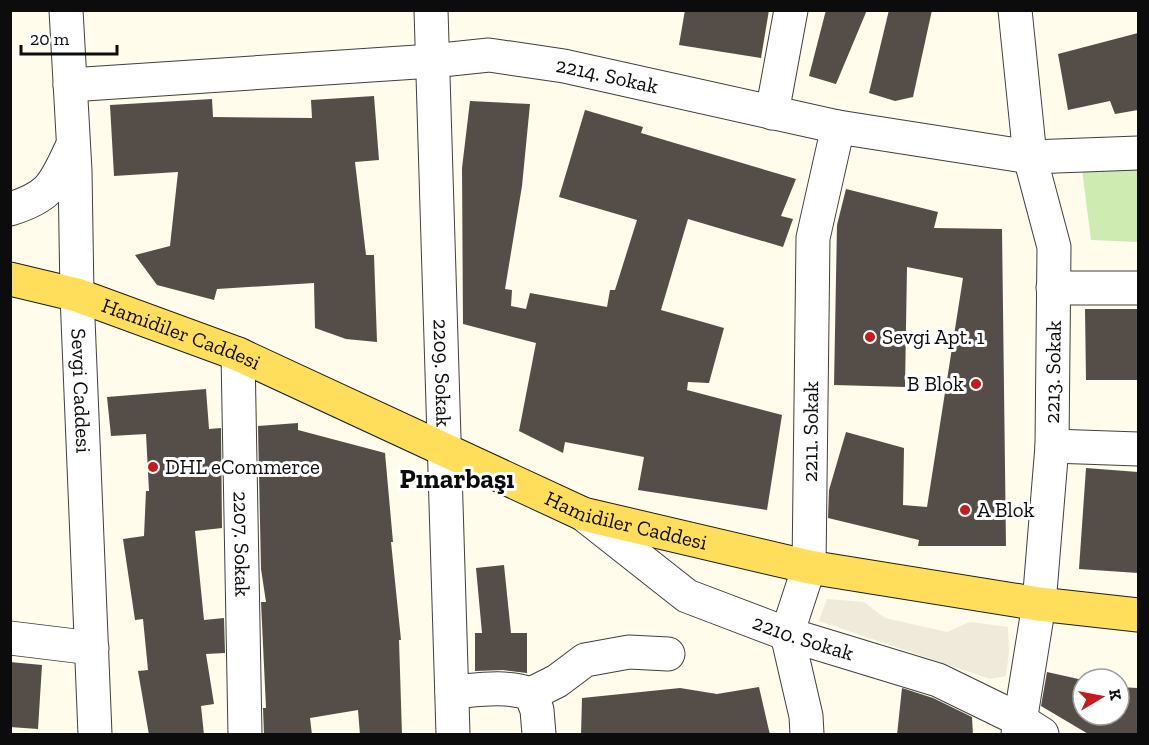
<svg xmlns="http://www.w3.org/2000/svg" width="1149" height="745" font-family="'Zilla Slab',serif">
<rect width="100%" height="100%" fill="#fffceb"/>
<!-- green -->
<polygon fill="#ceecb2" points="1138,164 1138,242 1091,240 1082,169"/>
<!-- plaza -->
<polygon fill="#efeada" points="827,599 864,602 885,618 947,632 970,622 1008,627 1009,652 1006,676 990,679 819,621"/>
<!-- building -->
<g fill="#554d47">
<polygon points="685,10 769,10 761,58 679,45"/>
<polygon points="826,10 867,10 836,84 809,76"/>
<polygon points="889,10 932,10 913,97 895,101 869,93"/>
<polygon points="1138,33 1138,110 1115,114 1110,101 1068,110 1058,54"/>
<polygon points="374,96 379,160 355,162 366,255 374,255 377,342 346,339 315,328 314,283 217,289 214,300 157,285 135,255 170,246 178,172 114,176 110,105 212,99 213,117 312,118 311,100"/>
<polygon points="470,101 530,104 522,186 505,289 512,290 511,306 526,309 530,293 607,307 610,290 615,290 637,220 559,197 585,110 643,127 641,133 796,179 781,216 793,219 783,247 688,219 661,310 724,328 709,383 688,382 687,390 782,415 767,510 638,490 644,457 565,442 563,453 519,431 536,343 463,324 462,168"/>
<polygon points="846,189 938,212 934,228 1002,229 1006,546 918,546 919,540 828,518 829,490 846,432 904,448 903,505 927,507 963,278 907,267 905,387 834,385 837,225"/>
<polygon points="1085,309 1138,309 1138,380 1086,380"/>
<polygon points="206,389 209,429 221,428 222,528 195,531 204,620 224,618 225,653 206,654 214,704 201,706 204,735 149,735 138,671 148,670 143,619 135,620 123,539 144,536 146,491 149,491 146,434 111,436 107,397"/>
<polygon points="298,423 298,430 385,453 393,542 391,542 401,640 399,640 402,735 360,735 358,710 310,718 312,735 264,735 263,708 266,708 261,602 266,602 261,569 258,426"/>
<polygon points="1086,468 1138,472 1138,573 1079,569"/>
<polygon points="504,565 511,633 527,633 527,673 503,670 475,671 475,633 482,633 476,568"/>
<polygon points="10,662 42,665 38,729 10,727"/>
<polygon points="1047,672 1083,680 1083,715 1119,715 1119,687 1138,688 1138,735 1090,735 1041,706"/>
<polygon points="759,687 770,735 581,735 582,698 680,688 717,694"/>
<polygon points="902,688 933,698 972,717 973,735 897,735"/>
</g>
<g fill="none" stroke-linecap="round" stroke-linejoin="round">
<defs>
<g id="minor">
<path id="s1" d="M66 10 75 171 77 295 95 734"/>
<path id="s2" d="M431 10 453 734"/>
<polyline points="1015,10 1030,157 1054,247 1052,446 1039,604 1018,734"/>
<path id="s3" d="M70 85 432 61 489 55 564 66 838 127 1030 157 1138 153"/>
<polyline points="772,113 791,10"/>
<path d="M10 209C52 196 54 184 72 147"/>
<polyline points="1053,288 1138,288"/>
<path id="s4" d="M238 354 245 734"/>
<polyline points="1052,446 1138,449"/>
<path id="s5" d="M583 514 687 596 787 634 938 680 1020 720 1042 734"/>
<polyline points="10,638 92,648"/>
<path d="M452 692C478 690 505 685 531 694L537 710 539 734"/>
<polyline points="531,694 557,681 585,660 629,652 668,654"/>
<path id="s6" d="M807 734 806 716 787 634 809 567 813 238 838 127"/>
</g>
<g id="major">
<path id="s7" d="M10 279 77 295 238 354 583 514 809 567 1039 604 1138 615"/>
</g>
</defs>
<!-- minor casing -->
<use href="#minor" stroke="#3f3f3f" stroke-width="35"/>
<!-- major casing -->
<use href="#major" stroke="#1d1d1d" stroke-width="35"/>
<!-- minor -->
<use href="#minor" stroke="#fff" stroke-width="33"/>
<!-- major -->
<use href="#major" stroke="#ffde5b" stroke-width="33"/>
</g>
<!-- markers -->
<g fill="#c51b1c" stroke="#fff" stroke-width="2">
<circle cx="870" cy="337" r="6"/>
<circle cx="976" cy="384" r="6"/>
<circle cx="153" cy="467" r="6"/>
<circle cx="965" cy="510" r="6"/>
</g>
<g text-anchor="middle" stroke-width="6" stroke-linejoin="round" paint-order="stroke">
<!-- street labels -->
<g font-size="21" fill="#0c0c0c" stroke="#fff">
<text dy="7" stroke="none"><textPath href="#s3" startOffset="540">2214. Sokak</textPath></text>
<text dy="7" stroke="none"><textPath href="#s7" startOffset="180">Hamidiler Caddesi</textPath></text>
<text dy="7" stroke="none"><textPath href="#s2" startOffset="363">2209. Sokak</textPath></text>
<text transform="translate(1053 372) rotate(-89)" y="7">2213. Sokak</text>
<text dy="7" stroke="none"><textPath href="#s1" startOffset="381">Sevgi Caddesi</textPath></text>
<text dy="7" stroke="none"><textPath href="#s6" startOffset="308">2211. Sokak</textPath></text>
<text dy="7" stroke="none"><textPath href="#s7" startOffset="664">Hamidiler Caddesi</textPath></text>
<text dy="7" stroke="none"><textPath href="#s4" startOffset="190">2207. Sokak</textPath></text>
<text dy="7" stroke="none"><textPath href="#s5" startOffset="256">2210. Sokak</textPath></text>
</g>
<!-- poi labels -->
<g font-size="21" fill="#0c0c0c" stroke="#fff" text-anchor="start">
<text x="882" y="344">Sevgi Apt. 1</text>
<text x="964" y="391" text-anchor="end">B Blok</text>
<text x="165" y="474">DHL eCommerce</text>
<text x="977" y="517">A Blok</text>
</g>
<!-- district labels -->
<g font-size="27" font-weight="bold" fill="#0c0c0c" stroke="#fff">
<text x="457" y="488">Pınarbaşı</text>
</g>
</g>
<!-- border -->
<rect width="1149" height="745" fill="none" stroke="#0c0c0c" stroke-width="24"/>
<!-- north arrow -->
<g transform="translate(1101 697) rotate(80)"><circle r="28" fill="#ffffff" stroke="#9e9e9e" stroke-width="1.5"/>
<path d="M0-4.5L10 22L0 15L-10 22Z" fill="#c51b1c"/>
<text y="-9" font-size="16" font-weight="bold" text-anchor="middle" fill="#0c0c0c">K</text>
</g>
<!-- scale -->
<path d="M21 45v9h96v-9" fill="none" stroke="#0c0c0c" stroke-width="3"/>
<text x="30" y="45" font-size="18" fill="#0c0c0c" stroke="#ffffff" stroke-width="4.5" paint-order="stroke">20 m</text>
</svg>
